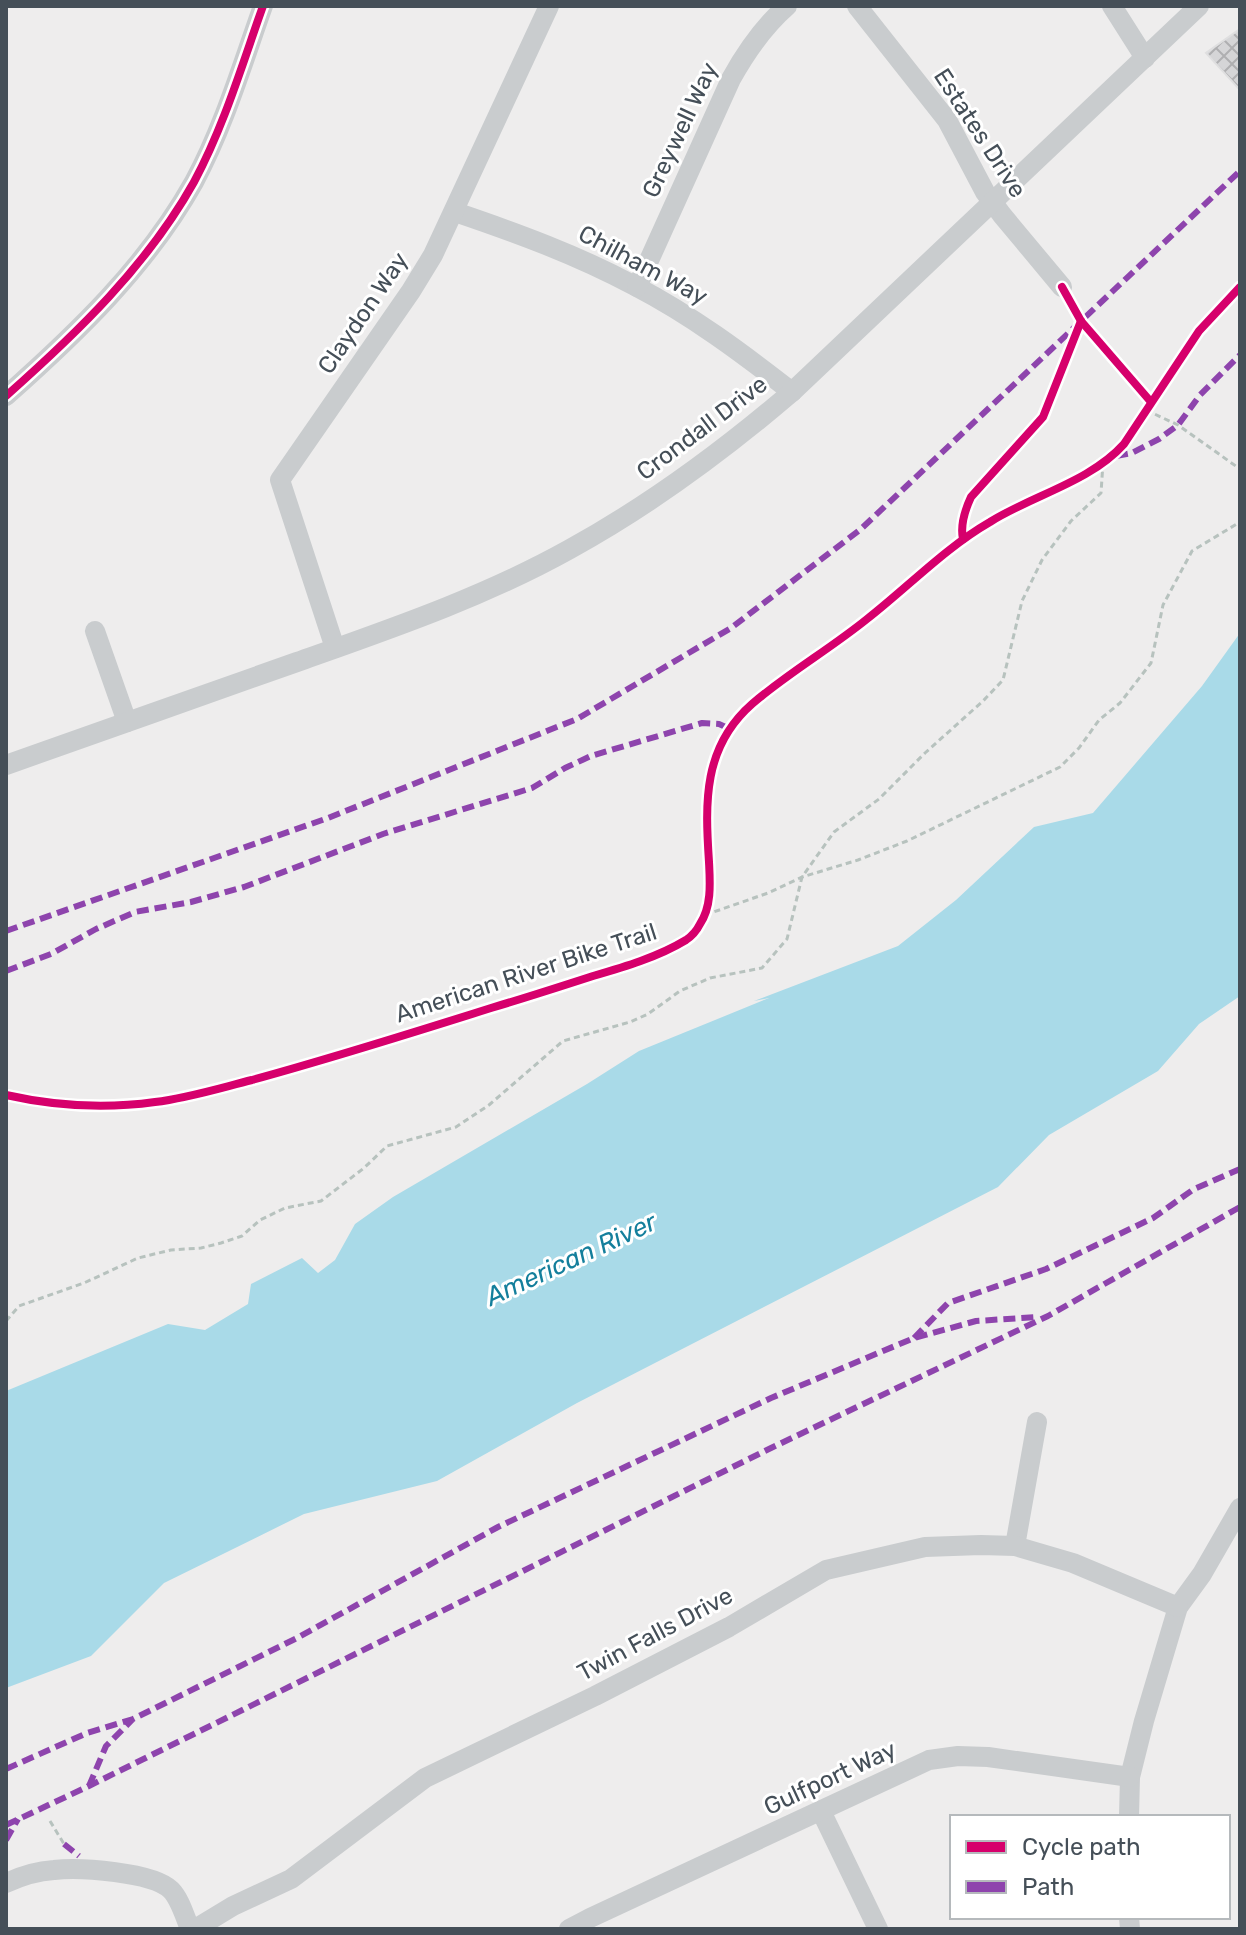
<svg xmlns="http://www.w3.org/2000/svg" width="1246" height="1935" font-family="Rubik,sans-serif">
<defs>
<pattern id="building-cross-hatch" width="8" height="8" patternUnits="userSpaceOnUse" patternTransform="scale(2)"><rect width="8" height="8" fill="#d5d5d7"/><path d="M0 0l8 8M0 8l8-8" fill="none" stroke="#afafb1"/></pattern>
</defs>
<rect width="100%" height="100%" fill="#eeeded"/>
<!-- water -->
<polygon fill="#a9dae8" points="1240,633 1240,996 1199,1024 1158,1071 1049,1135 998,1187 577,1403 437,1481 304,1514 164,1583 91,1656 6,1688 6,1391 168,1324 205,1330 248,1304 251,1284 302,1258 318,1273 335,1260 355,1224 393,1197 587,1084 639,1051 769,998 754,1001 898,946 956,900 1034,827 1093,813 1202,686"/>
<!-- building -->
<polygon fill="url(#building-cross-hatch)" stroke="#dfdfe0" stroke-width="2" points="1240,29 1240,90 1206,53"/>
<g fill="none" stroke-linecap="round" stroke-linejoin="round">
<!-- path -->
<g stroke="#b7c2be" stroke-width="3" stroke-dasharray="6 4" stroke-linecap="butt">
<polyline points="1146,410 1178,425 1240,469"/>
<polyline points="705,915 768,893 802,877 858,860 907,841 1060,767 1079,748 1099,720 1120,703 1151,663 1163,605 1192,551 1240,522"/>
<polyline points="6,1321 19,1306 84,1283 138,1258 171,1250 201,1248 221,1243 242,1236 260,1220 285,1208 321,1201 364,1168 387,1146 456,1127 489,1105 563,1041 630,1022 648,1014 680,991 710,978 762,968 787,939 802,877 834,832 879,799 925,753 983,701 1003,680 1022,601 1042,560 1071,521 1101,493 1103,463"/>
<polyline points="50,1821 64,1844"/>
</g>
<!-- minor -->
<g stroke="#c9ccce" stroke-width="20">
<polyline points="857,6 947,120 985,192 1002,215 1062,287"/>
<polyline points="1112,6 1145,58"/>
<path d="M455 212C517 233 577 255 635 286 691 315 742 353 792 392"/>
<path d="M637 287 731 79C746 52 763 27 787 6"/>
<path d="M6 396C77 333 147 266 194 182 224 126 242 65 263 6"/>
<polyline points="95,631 127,722"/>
<polyline points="335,648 280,480 411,291 433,255 549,6"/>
<path d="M6 765C103 731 200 696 297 662 390 629 484 597 570 549 650 505 723 451 792 392L1199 6"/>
<polyline points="1015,1546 1037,1422"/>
<polyline points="821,1811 878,1929"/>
<polyline points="1129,1817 1130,1777 1144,1721 1178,1607 1202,1574 1240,1508"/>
<path d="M6 1883C21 1876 38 1871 54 1870 79 1867 153 1872 171 1890 180 1899 185 1917 190 1929"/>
<polyline points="1129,1917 1130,1929"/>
<polyline points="195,1929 233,1906 291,1879 425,1778 595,1696 729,1627 826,1570 925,1547 981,1545 1015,1546 1073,1563 1178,1607"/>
<polyline points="569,1929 590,1918 929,1760 958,1756 988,1757 1130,1777"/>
</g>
<!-- quiet -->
<g stroke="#8e44ad" stroke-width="6" stroke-dasharray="12 6" stroke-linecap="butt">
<polyline points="1116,456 1132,453 1159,439 1178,425 1200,395 1240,355"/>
<polyline points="6,931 328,818 577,719 731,628 861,529 1240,171"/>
<polyline points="6,971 51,954 96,929 135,912 191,902 244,887 383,834 532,788 565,768 591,756 702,723 719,724 730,729"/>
<polyline points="914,1338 948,1303 1046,1269 1153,1218 1194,1189 1240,1169"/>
<polyline points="6,1769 87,1733 133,1719 297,1638 498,1527 771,1398 914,1338 976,1321 1037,1317"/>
<polyline points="89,1786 106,1746 132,1720"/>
<polyline points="6,1825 89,1786 771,1448 1048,1316 1240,1207"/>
<polyline points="6,1840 18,1819"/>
<polyline points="64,1844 79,1856"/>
</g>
<defs>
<g id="cycleway">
<polyline points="1062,287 1081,321 1151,402"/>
<path d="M6 396C77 333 147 266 194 182 224 126 242 65 263 6"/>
<path d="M963 539C960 525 965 510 971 497L1043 417 1081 321"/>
<path d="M6 1095C55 1106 105 1109 155 1102 188 1098 220 1088 252 1080 332 1058 412 1033 491 1008 525 998 559 987 593 976 624 967 658 957 686 940 692 936 697 930 700 924 712 906 710 882 709 862 705 802 703 747 752 704 788 673 830 649 867 619 908 587 945 548 990 522 1033 495 1090 482 1124 444L1199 331 1240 287"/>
</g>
</defs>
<!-- cycleway casing -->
<use href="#cycleway" stroke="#fff" stroke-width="13"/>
<!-- cycleway -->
<use href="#cycleway" stroke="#d6006c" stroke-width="8"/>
</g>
<g text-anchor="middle" stroke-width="6" stroke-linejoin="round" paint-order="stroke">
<!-- street labels -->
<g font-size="24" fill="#454f58" stroke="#fff">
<text transform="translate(680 130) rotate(-65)" y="8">Greywell Way</text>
<text transform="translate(980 133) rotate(57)" y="8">Estates Drive</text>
<text transform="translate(643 265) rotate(28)" y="8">Chilham Way</text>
<text transform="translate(363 313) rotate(-56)" y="8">Claydon Way</text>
<text transform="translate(702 428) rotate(-37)" y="8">Crondall Drive</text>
<text transform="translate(526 973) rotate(-18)" y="8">American River Bike Trail</text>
<text transform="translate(655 1634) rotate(-28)" y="8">Twin Falls Drive</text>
<text transform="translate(830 1778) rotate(-25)" y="8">Gulfport Way</text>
</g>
<!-- water labels -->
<g font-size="26" font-style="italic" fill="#147f9c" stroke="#fff">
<text transform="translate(571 1259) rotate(-25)" y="9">American River</text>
</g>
</g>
<!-- border -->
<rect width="1246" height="1935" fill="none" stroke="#454f58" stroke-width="16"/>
<!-- legend -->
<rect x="950" y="1815" width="280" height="104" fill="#ffffff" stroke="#b5b9bc" stroke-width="2"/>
<rect x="966" y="1841" width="40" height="12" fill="#d6006c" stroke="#b5b9bc" stroke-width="2"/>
<text x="1022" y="1855" font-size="24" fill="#454f58">Cycle path</text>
<rect x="966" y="1881" width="40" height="12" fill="#8e44ad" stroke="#b5b9bc" stroke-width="2"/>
<text x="1022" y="1895" font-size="24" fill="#454f58">Path</text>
</svg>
